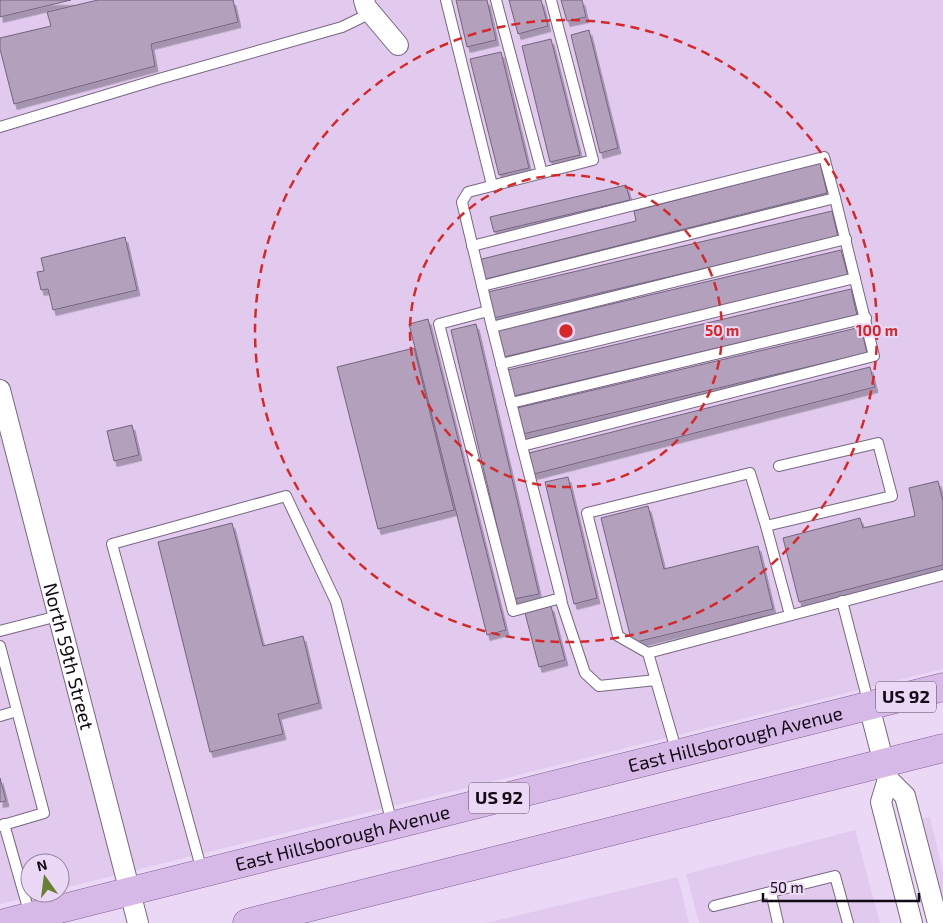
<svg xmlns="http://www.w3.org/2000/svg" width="943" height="923" font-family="'Exo 2',sans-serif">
<defs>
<filter id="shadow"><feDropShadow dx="3" dy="5.5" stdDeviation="0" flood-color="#0004"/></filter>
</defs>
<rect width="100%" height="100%" fill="#ebd8f6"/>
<!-- built -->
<g fill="#e1caee">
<polygon points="0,0 943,0 943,669 60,889 60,863 30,863 30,893 45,893 0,904"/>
<polygon points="930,817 943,872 943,899 922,818"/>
<polygon points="855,830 880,923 699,923 686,874"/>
<polygon points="678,877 689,923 486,923"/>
</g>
<!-- building -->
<g fill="#b2a0bd" stroke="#74647e" filter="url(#shadow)">
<polygon points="0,0 71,0 0,17"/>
<polygon points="98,0 233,0 238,22 151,44 155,66 14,104 0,49 0,38 51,26 47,12"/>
<polygon points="456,0 487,0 496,40 467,47"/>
<polygon points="509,0 541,0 548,26 518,34"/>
<polygon points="561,0 582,0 586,17 567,21"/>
<polygon points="589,30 618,148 600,153 571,35"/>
<polygon points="551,39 580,155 550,162 522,46"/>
<polygon points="501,52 529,168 499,175 470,59"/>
<polygon points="820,163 827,193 482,280 478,260 636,221 634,211"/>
<polygon points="626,185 630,200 494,232 490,217"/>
<polygon points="832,211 838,237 494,318 488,292"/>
<polygon points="125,237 137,290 53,310 48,289 41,290 37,272 44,271 41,258"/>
<polygon points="841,250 848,276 504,357 497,331"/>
<polygon points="851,289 857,315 514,396 508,370"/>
<polygon points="428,319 506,630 487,635 409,324"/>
<polygon points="476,324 539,594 514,599 451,330"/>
<polygon points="861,327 867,353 523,434 517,408"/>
<polygon points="414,348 454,510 378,529 337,367"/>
<polygon points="870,367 875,387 534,474 529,453"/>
<polygon points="132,425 139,455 114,461 107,431"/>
<polygon points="568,477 597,598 574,604 545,482"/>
<polygon points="938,481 943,501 943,565 799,602 783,538 860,518 863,528 915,516 909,488"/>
<polygon points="648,506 664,569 758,546 773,609 632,643 601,518"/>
<polygon points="232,523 263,646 303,636 319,703 278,714 283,734 210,752 158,542"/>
<polygon points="551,606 565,660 539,667 525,613"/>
<polygon points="0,778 6,801 0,802"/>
</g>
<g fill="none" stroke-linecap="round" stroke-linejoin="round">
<defs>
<g id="lane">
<polyline points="446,0 492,185"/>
<polyline points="496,0 542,173"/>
<polyline points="0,127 159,79 342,27 371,13"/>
<polyline points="472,246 824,157 835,198"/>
<polyline points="482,286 835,198 874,356 522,446"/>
<polyline points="488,311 462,202 468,192 593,160 551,0"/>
<polyline points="492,327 846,239"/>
<polyline points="501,364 855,278"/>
<polyline points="511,403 866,318"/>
<polyline points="779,466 878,443 892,496 766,526 790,615"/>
<path d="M561 598 513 611 439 324 488 311C512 407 536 502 561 598L562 604 585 673 599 686 656 680"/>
<polyline points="842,601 869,705"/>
<polyline points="0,631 58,616"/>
<polyline points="0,646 44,813 0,826"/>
<polyline points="648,653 618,636 587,513 750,473 766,526"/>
<polyline points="0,716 17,711"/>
<polyline points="677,753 648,653 943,575"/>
<polyline points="4,824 30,915"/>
<polyline points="202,871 112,544 286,496 336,602 392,824"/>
<polyline points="771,892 778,923"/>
<polyline points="714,906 835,876 848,923"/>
</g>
<g id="street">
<polyline points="364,0 366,7 398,45"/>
<path id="s1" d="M0 390 138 923"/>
<polyline points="869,706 888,779 905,796 938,923"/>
<polyline points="888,779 881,802 912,923"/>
</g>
<g id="primary">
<path id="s2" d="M4 923 943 687"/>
<polyline points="247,923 943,748"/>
</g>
</defs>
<!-- lane casing -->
<use href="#lane" stroke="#786782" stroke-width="12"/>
<!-- street casing -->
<use href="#street" stroke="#786782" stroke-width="22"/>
<!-- primary casing -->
<use href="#primary" stroke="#815e93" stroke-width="29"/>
<!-- lane -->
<use href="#lane" stroke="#fff" stroke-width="10"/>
<!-- street -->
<use href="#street" stroke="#fff" stroke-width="20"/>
<!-- primary -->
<use href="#primary" stroke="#d7b9e7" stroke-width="28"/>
</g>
<!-- distance rings -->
<g fill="none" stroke="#d62828" stroke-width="2.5" stroke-dasharray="9 6">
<circle cx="566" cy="331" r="156"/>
<circle cx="566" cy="331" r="311"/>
</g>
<g text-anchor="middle" stroke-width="4" stroke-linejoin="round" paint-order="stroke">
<!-- shield labels -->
<g fill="#ebd8f6" stroke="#534858" stroke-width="1">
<rect x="876" y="681.5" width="60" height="31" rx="4"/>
<rect x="469" y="782.5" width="60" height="31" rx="4"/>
</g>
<g font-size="18" font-weight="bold" fill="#120b15">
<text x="906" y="703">US 92</text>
<text x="499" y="804">US 92</text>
</g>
<!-- street labels -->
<g font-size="19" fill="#120b15" stroke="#ebd8f6">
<text dy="7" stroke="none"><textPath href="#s1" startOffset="275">North 59th Street</textPath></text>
<text dy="7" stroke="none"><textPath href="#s2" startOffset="754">East Hillsborough Avenue</textPath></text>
<text dy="7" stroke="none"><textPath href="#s2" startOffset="349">East Hillsborough Avenue</textPath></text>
</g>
</g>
<circle cx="566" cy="331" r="8" fill="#d62828" stroke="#ebd8f6" stroke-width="2.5"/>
<g font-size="15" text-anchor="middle" font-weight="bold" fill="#d62828" stroke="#ebd8f6" stroke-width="4" stroke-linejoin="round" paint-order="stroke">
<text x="722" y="336">50 m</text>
<text x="877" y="336">100 m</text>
</g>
<!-- north arrow -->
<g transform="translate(45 878) rotate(346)"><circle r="24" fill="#ebd8f6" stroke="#94869c"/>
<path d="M0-4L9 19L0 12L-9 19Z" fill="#698032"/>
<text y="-8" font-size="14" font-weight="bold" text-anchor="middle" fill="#120b15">N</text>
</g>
<!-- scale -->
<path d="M763 893v8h156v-8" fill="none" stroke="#120b15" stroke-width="2.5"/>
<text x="770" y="893" font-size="15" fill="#120b15" stroke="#ebd8f6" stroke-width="4" paint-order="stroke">50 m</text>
</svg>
